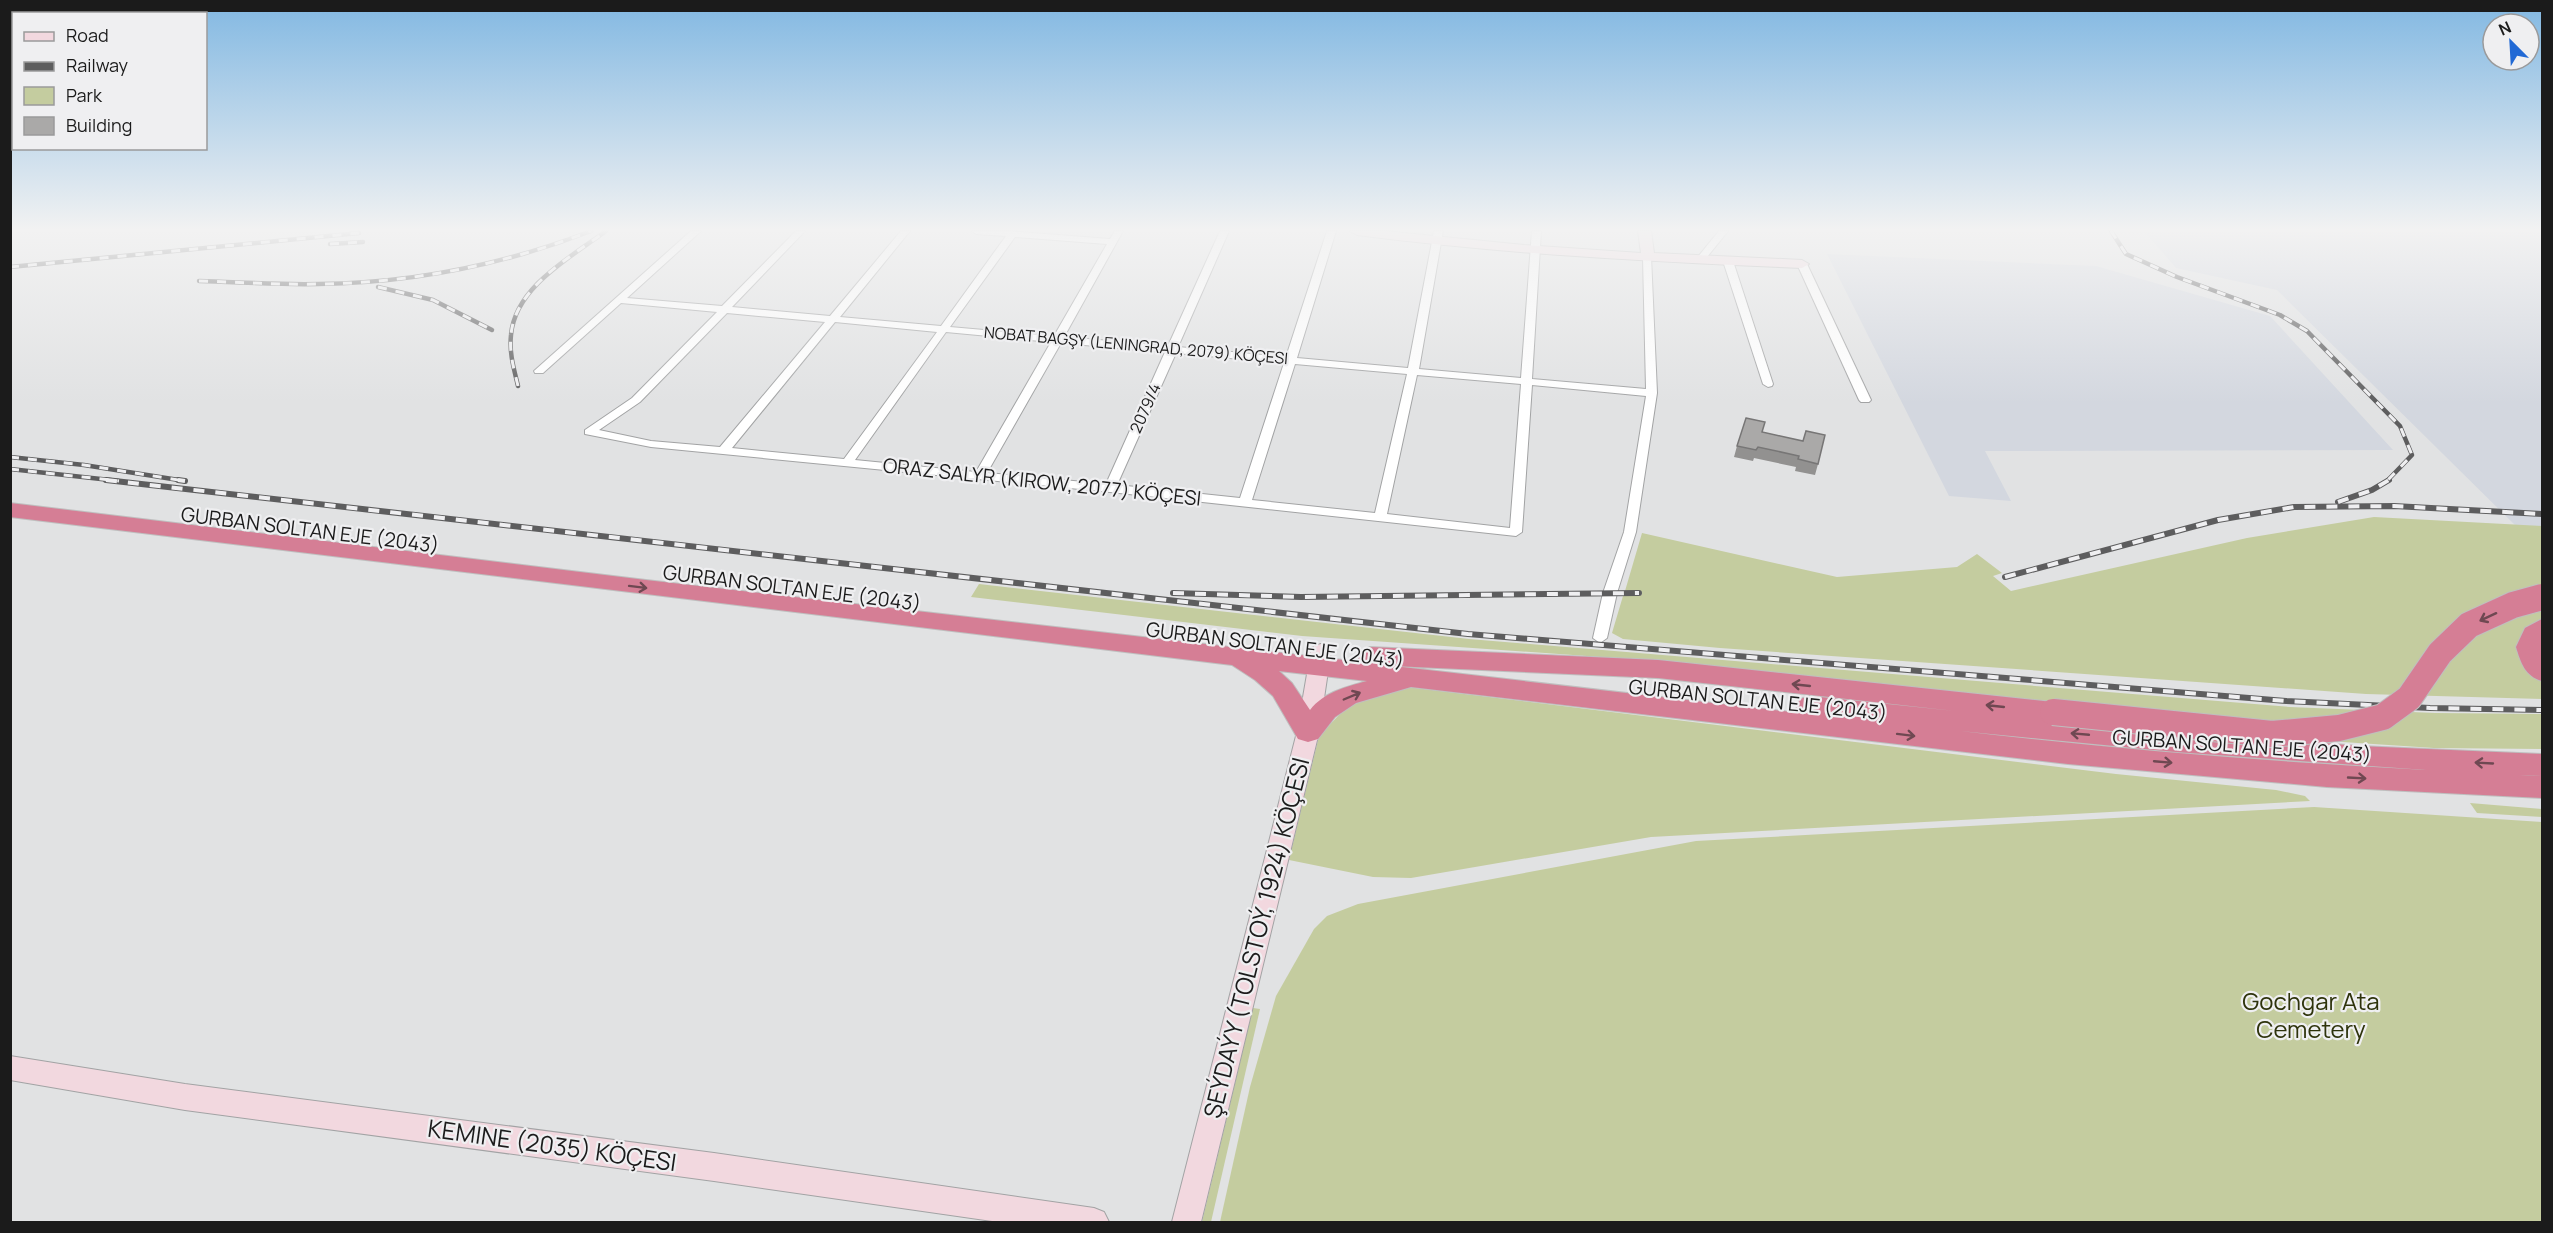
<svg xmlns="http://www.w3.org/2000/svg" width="2553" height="1233" font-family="Manrope,sans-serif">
<rect width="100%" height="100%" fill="#e1e2e3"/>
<!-- built -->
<g fill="#d3d7df">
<polygon points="2144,231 2542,231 2542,531 2521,531 2277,290 2176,268"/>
<polygon points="1827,254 2096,266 2270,316 2393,450 1985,451 2011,501 1949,496"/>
</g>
<!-- green -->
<g fill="#c4cc9f">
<polygon points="2374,517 2542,526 2542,699 2366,694 1720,648 1623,639 1612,633 1623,596 1642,595 1641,591 1625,591 1642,533 1837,577 1957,567 1977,554 2002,573 1993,576 2011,591 2247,538"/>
<polygon points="979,584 1469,639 2290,707 2435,713 2542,714 2542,749 2434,748 2238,735 1643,660 1302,636 971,597"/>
<polygon points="1407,687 2116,774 2276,790 2305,796 2310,801 1651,837 1411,878 1373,877 1289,860 1319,736 1341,713 1363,699"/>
<polygon points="2470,803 2542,809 2542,817 2477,813"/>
<polygon points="2314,807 2542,822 2542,1222 1220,1222 1250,1087 1276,996 1314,929 1327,916 1358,904 1696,841"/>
<polygon points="1253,1008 1260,1009 1211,1222 1202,1222"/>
</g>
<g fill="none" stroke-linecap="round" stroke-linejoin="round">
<defs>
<g id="street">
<path d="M691 231H701L627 298 722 306 796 231H805L732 307 830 316 901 231H910L840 317 941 326 1006 236 976 234 972 231H1005L1110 239 1115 231H1123L1064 337 1168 346 1220 231H1229L1178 347 1286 357 1327 231H1336L1297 358 1408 368 1434 231H1443L1419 369 1521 378 1532 231H1541L1532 379 1646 389 1643 258 1651 256 1657 393 1636 532 1617 593 1607 638 1600 643 1593 638 1603 593 1624 532 1646 396 1532 385 1522 532 1516 536 1110 492 651 447 585 434V430L632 398 717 312 621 303 543 373H535L534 371ZM1015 237 1107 244 1054 336 950 327ZM727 313 825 322 720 447 651 441 599 430 640 402ZM835 322 937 332 844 459 732 448ZM946 332 1051 342 976 472 855 460ZM1061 343 1165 352 1106 484 987 473ZM1176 353 1284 363 1240 498 1117 485ZM1295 364 1407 374 1375 513 1252 500ZM1417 375 1521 384 1510 528 1387 514Z"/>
<polygon points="1719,231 1728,231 1703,262 1697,262 1697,258"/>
<polygon points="1728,258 1733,261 1773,384 1772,386 1768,387 1763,384 1723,261"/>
<polygon points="1802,261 1807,264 1871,400 1869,402 1861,402 1859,400 1797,264"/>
</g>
<g id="secondary">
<path d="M1350 231H1384L1524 245 1641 253 1638 231H1651L1654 253 1802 260 1809 264 1802 268C1653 262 1505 254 1357 235Z"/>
<polygon points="1321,644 1328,646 1331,651 1319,732 1201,1222 1172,1222 1297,732 1311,651 1314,646"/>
<polygon points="10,1056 185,1084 714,1153 1094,1208 1104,1212 1109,1222 999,1222 714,1181 185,1110 10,1080"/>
</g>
<g id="highway">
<path d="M10 503 646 580 1361 662 1357 656 1361 650 1370 647 1658 660 2053 702 2063 705 2067 712 2063 719 2056 721 2359 746 2542 754V776L2475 773 2542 776V798L2327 787 2068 764 1411 687 1356 703 1335 717 1318 739 1308 742 1298 739 1273 696 1255 680 1232 665 10 517ZM1393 666 1658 678 1955 711 1810 696 1800 699 1796 706 1800 713ZM1279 671 1367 681C1346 687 1324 692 1310 710L1292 683ZM1960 731 2176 752 2426 770C2270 762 2115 749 1960 731Z"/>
<path d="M2542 619V681C2525 676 2521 663 2516 647L2525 628Z"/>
</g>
</defs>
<!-- street casing -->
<use href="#street" stroke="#a2a3a4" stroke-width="2"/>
<!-- secondary casing -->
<use href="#secondary" stroke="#a2a3a4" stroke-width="2"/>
<!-- highway casing -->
<use href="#highway" stroke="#bfbfbf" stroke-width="2"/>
<!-- street -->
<use href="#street" fill="#fff" fill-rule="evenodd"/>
<!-- secondary -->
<use href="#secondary" fill="#f2d8df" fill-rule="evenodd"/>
<!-- highway -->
<use href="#highway" fill="#d57e95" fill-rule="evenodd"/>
<defs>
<g id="rail-far1">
<polyline points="2111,231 2126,254 2177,277 2280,315 2307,331 2400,426 2412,455 2387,481"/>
<polyline points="330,244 363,242"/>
<polyline points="10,267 359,233"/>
<path d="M199 281C239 282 278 285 318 284 412 283 503 265 591 231"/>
<polyline points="378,287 433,300 492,330"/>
<path d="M518 386C514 369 509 353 511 335 515 287 571 257 606 231"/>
<polyline points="10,457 84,465 185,481"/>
<polyline points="10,469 119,481"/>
</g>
<g id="rail">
<polyline points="106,480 1468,634 2286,701 2430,708 2542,710"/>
<polyline points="178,480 185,481"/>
<polyline points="2338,502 2372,490 2389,480"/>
<polyline points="2005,577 2218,520 2294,507 2394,506 2542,514"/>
<polyline points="1173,593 1301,597 1639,593"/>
</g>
</defs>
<!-- rail-far1 casing -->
<use href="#rail-far1" stroke="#5d5d5e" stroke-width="4.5"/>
<!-- rail casing -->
<use href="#rail" stroke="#5d5d5e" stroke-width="6"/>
<!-- rail-far1 -->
<use href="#rail-far1" stroke="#efeff1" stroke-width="3" stroke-dasharray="9" stroke-linecap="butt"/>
<!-- rail -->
<use href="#rail" stroke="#efeff1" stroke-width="4" stroke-dasharray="11" stroke-linecap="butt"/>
<defs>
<polyline id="highway-bridge" points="2053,712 2272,734 2339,728 2383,717 2409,698 2440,653 2469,625 2513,605 2542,597"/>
</defs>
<!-- highway-bridge casing -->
<use href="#highway-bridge" stroke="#bfbfbf" stroke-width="28" stroke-linecap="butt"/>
<!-- highway-bridge -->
<use href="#highway-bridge" stroke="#d57e95" stroke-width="26"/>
</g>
<!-- wall -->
<polygon fill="#929190" points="1806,431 1818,464 1815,475 1795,471 1796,467 1754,458 1753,461 1734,457 1737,446 1762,432 1803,441"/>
<!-- building -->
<polygon fill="#aaa9a8" stroke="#777676" stroke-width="1.5" points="1746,418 1765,422 1762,432 1803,441 1806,431 1825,435 1818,464 1798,459 1799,456 1758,447 1756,450 1737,446"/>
<!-- one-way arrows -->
<defs><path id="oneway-shaft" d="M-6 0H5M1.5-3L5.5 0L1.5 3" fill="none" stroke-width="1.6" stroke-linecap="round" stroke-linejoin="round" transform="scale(1.5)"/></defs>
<g stroke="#6f4852">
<use href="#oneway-shaft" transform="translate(638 587) rotate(7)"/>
<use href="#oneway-shaft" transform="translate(2488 617) rotate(155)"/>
<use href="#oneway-shaft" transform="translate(1801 685) rotate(-174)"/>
<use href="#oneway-shaft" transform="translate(1352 696) rotate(-23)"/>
<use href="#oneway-shaft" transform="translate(1995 706) rotate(-174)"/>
<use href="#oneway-shaft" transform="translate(2080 734) rotate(-175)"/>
<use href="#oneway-shaft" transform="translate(1906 735) rotate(7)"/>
<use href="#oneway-shaft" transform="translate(2163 762) rotate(5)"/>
<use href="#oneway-shaft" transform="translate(2484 763) rotate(-177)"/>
<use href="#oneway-shaft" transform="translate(2357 778) rotate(3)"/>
</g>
<!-- sky -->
<linearGradient id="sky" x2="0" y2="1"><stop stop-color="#82b8e2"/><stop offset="0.57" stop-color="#f2f2f2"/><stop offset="1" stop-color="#f2f2f2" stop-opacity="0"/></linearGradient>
<rect width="2553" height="403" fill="url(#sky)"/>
<g text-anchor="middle" stroke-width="4.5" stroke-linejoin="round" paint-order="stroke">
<!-- far-street labels -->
<g font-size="16" fill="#1b1b1b" stroke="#efeff1">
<text transform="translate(1136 345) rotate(5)" y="6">NOBAT BAGŞY (LENINGRAD, 2079) KÖÇESI</text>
<text transform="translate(1145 408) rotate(-66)" y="6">2079/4</text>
</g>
<!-- street labels -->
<g font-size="20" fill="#1b1b1b" stroke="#efeff1">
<text transform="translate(1042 482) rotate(6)" y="7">ORAZ SALYR (KIROW, 2077) KÖÇESI</text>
<text transform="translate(310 530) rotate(7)" y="7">GURBAN SOLTAN EJE (2043)</text>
<text transform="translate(792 588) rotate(7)" y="7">GURBAN SOLTAN EJE (2043)</text>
<text transform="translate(1275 645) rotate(7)" y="7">GURBAN SOLTAN EJE (2043)</text>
<text transform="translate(1758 700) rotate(6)" y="7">GURBAN SOLTAN EJE (2043)</text>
<text transform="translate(2242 746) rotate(4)" y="7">GURBAN SOLTAN EJE (2043)</text>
</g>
<!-- near-street labels -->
<g font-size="24" fill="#1b1b1b" stroke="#efeff1">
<text transform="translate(1257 938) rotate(-76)" y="8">ŞEÝDAÝY (TOLSTOÝ, 1924) KÖÇESI</text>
<text transform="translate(552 1146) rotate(8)" y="8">KEMINE (2035) KÖÇESI</text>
</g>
<!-- near-park labels -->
<g font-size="24" fill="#2e330b" stroke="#efeff1">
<text x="2311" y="1010">Gochgar Ata<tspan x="2311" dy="28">Cemetery</tspan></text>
</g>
</g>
<!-- border -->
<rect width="2553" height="1233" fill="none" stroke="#1b1b1b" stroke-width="24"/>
<!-- legend -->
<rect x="12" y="12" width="195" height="138" fill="#efeff1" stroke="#9a9a9b" stroke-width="1.5"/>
<rect x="24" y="32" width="30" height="9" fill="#f2d8df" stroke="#9a9a9b" stroke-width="1.5"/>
<text x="66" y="42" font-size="18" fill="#1b1b1b">Road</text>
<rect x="24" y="62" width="30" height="9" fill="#5d5d5e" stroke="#9a9a9b" stroke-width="1.5"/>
<text x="66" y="72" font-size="18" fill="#1b1b1b">Railway</text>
<rect x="24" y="87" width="30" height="18" fill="#c4cc9f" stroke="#9a9a9b" stroke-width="1.5"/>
<text x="66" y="102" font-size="18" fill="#1b1b1b">Park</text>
<rect x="24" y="117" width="30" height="18" fill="#aaa9a8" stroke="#9a9a9b" stroke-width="1.5"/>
<text x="66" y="132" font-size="18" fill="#1b1b1b">Building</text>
<!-- north arrow -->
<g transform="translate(2511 42) rotate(336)"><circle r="28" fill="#efeff1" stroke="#9a9a9b" stroke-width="1.5"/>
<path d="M0-4.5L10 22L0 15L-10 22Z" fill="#2169d5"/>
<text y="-9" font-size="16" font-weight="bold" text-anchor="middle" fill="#1b1b1b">N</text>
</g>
</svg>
